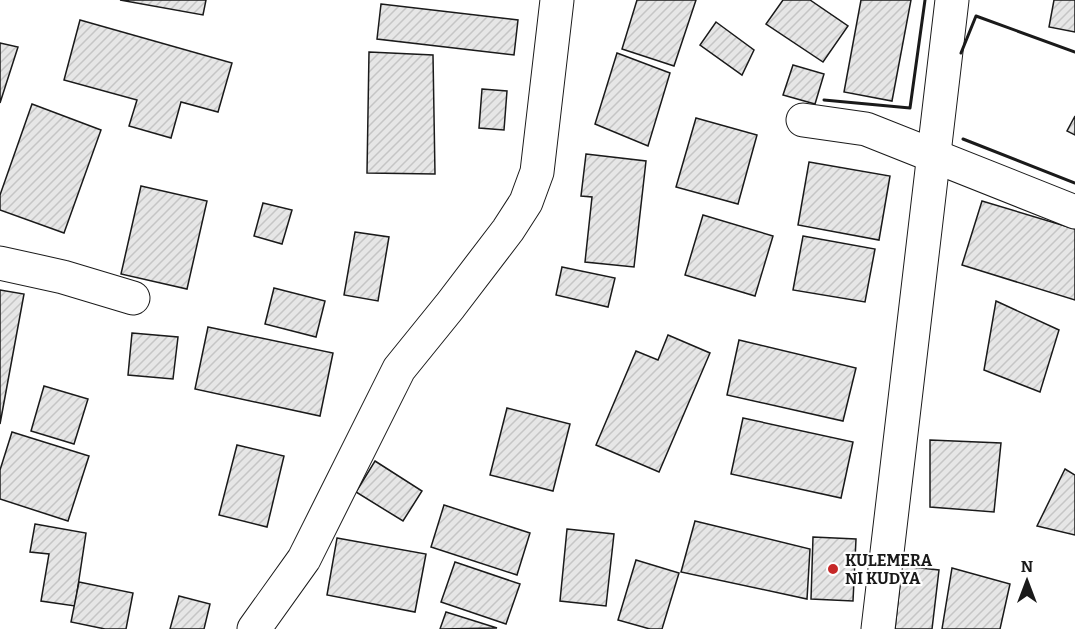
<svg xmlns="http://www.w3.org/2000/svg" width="1075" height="629" font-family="Bitter,serif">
<defs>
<pattern id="building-hatch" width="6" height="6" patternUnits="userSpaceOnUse" patternTransform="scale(1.5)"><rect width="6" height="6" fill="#e6e6e6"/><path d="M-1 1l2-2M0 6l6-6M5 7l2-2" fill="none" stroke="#c5c5c5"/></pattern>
</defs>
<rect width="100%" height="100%" fill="#fff"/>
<!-- building -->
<g fill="url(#building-hatch)" stroke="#1a1a1a" stroke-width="1.5">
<polygon points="120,0 206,0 203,15"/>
<polygon points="637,0 696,0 674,66 622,49"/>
<polygon points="783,0 810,0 848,26 823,62 766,24"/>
<polygon points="861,0 911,0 892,101 844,92"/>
<polygon points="1054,0 1075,0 1075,32 1049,27"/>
<polygon points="381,4 518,20 514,55 377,39"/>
<polygon points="80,20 232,63 218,112 181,102 171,138 129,126 137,100 64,80"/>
<polygon points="716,22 754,50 742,75 700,45"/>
<polygon points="0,43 18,47 0,103"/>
<polygon points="369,52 433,55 435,174 367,173"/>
<polygon points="617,53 670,73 648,146 595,124"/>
<polygon points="793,65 824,74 815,104 783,95"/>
<polygon points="482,89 507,91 504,130 479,128"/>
<polygon points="32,104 101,130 64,233 0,210 0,195"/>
<polygon points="1075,116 1075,135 1067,131"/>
<polygon points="696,118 757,135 738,204 676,187"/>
<polygon points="586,154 646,161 634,267 585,262 592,197 581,196"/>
<polygon points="809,162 890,176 879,240 798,225"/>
<polygon points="141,186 207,201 187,289 121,274"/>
<polygon points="982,201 1075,229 1075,300 962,265"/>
<polygon points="263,203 292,210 282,244 254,236"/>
<polygon points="703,215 773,236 755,296 685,275"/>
<polygon points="355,232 389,237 378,301 344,295"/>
<polygon points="803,236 875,249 865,302 793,290"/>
<polygon points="562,267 615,278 608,307 556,295"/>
<polygon points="274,288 325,301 316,337 265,324"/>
<polygon points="0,290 24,294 0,424"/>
<polygon points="996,301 1059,330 1040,392 984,370"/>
<polygon points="208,327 333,353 320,416 195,389"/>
<polygon points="132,333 178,337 173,379 128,375"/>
<polygon points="668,335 710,353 659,472 596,445 636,351 658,360"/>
<polygon points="739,340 856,368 843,421 727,395"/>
<polygon points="44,386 88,399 74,444 31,431"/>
<polygon points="507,408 570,424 553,491 490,475"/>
<polygon points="743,418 853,442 841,498 731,474"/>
<polygon points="12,432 89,456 68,521 0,499 0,470"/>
<polygon points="930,440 1001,443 994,512 930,507"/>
<polygon points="237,445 284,456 267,527 219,515"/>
<polygon points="375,461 422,491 403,521 356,492"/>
<polygon points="1065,469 1075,475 1075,535 1037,526"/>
<polygon points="444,505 530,533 517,575 431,547"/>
<polygon points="695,521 810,549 807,599 681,572"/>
<polygon points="35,524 86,533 75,606 41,601 49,554 30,552"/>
<polygon points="567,529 614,534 606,606 560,601"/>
<polygon points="813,537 856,539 853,601 811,599"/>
<polygon points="337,538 426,554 415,612 327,595"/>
<polygon points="636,560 679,573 662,629 650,629 618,620"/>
<polygon points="455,562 520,584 506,624 441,602"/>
<polygon points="902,566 939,570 932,629 895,629"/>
<polygon points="952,568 1010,584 1000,629 942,629"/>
<polygon points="79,582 133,593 126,629 105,629 71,622"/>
<polygon points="179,596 210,604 204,629 170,629"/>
<polygon points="446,612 497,628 440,629"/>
</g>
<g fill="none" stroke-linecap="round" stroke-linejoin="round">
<defs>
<g id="minor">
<polyline points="803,120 866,129 1075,212"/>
<polyline points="0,263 63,277 133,298"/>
<polyline points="254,629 304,559 399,369 450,306 508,230 526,202 537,172 557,0"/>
<polyline points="878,629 952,0"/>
</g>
</defs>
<!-- minor casing -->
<use href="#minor" stroke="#1a1a1a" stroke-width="35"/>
<!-- minor -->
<use href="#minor" stroke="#fff" stroke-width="33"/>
<!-- wall -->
<g stroke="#1a1a1a" stroke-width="3">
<polyline points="961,53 976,16 1075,52"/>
<polyline points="824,100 910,108 925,0"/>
<polyline points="963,139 1075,183"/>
</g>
</g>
<!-- markers -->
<circle fill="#c62828" stroke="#fff" stroke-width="2" cx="833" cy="569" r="6"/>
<g text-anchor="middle" stroke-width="4.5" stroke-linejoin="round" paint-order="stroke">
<!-- poi labels -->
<g font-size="16" font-weight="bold" fill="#1a1a1a" stroke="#fff" text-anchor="start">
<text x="845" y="566">KULEMERA<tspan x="845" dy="18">NI KUDYA</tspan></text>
</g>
</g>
<!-- north arrow -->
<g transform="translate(1027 581)" stroke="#ffffff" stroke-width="4.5" paint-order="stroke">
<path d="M0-4.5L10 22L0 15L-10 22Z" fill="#1a1a1a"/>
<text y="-9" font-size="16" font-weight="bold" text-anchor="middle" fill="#1a1a1a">N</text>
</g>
</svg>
